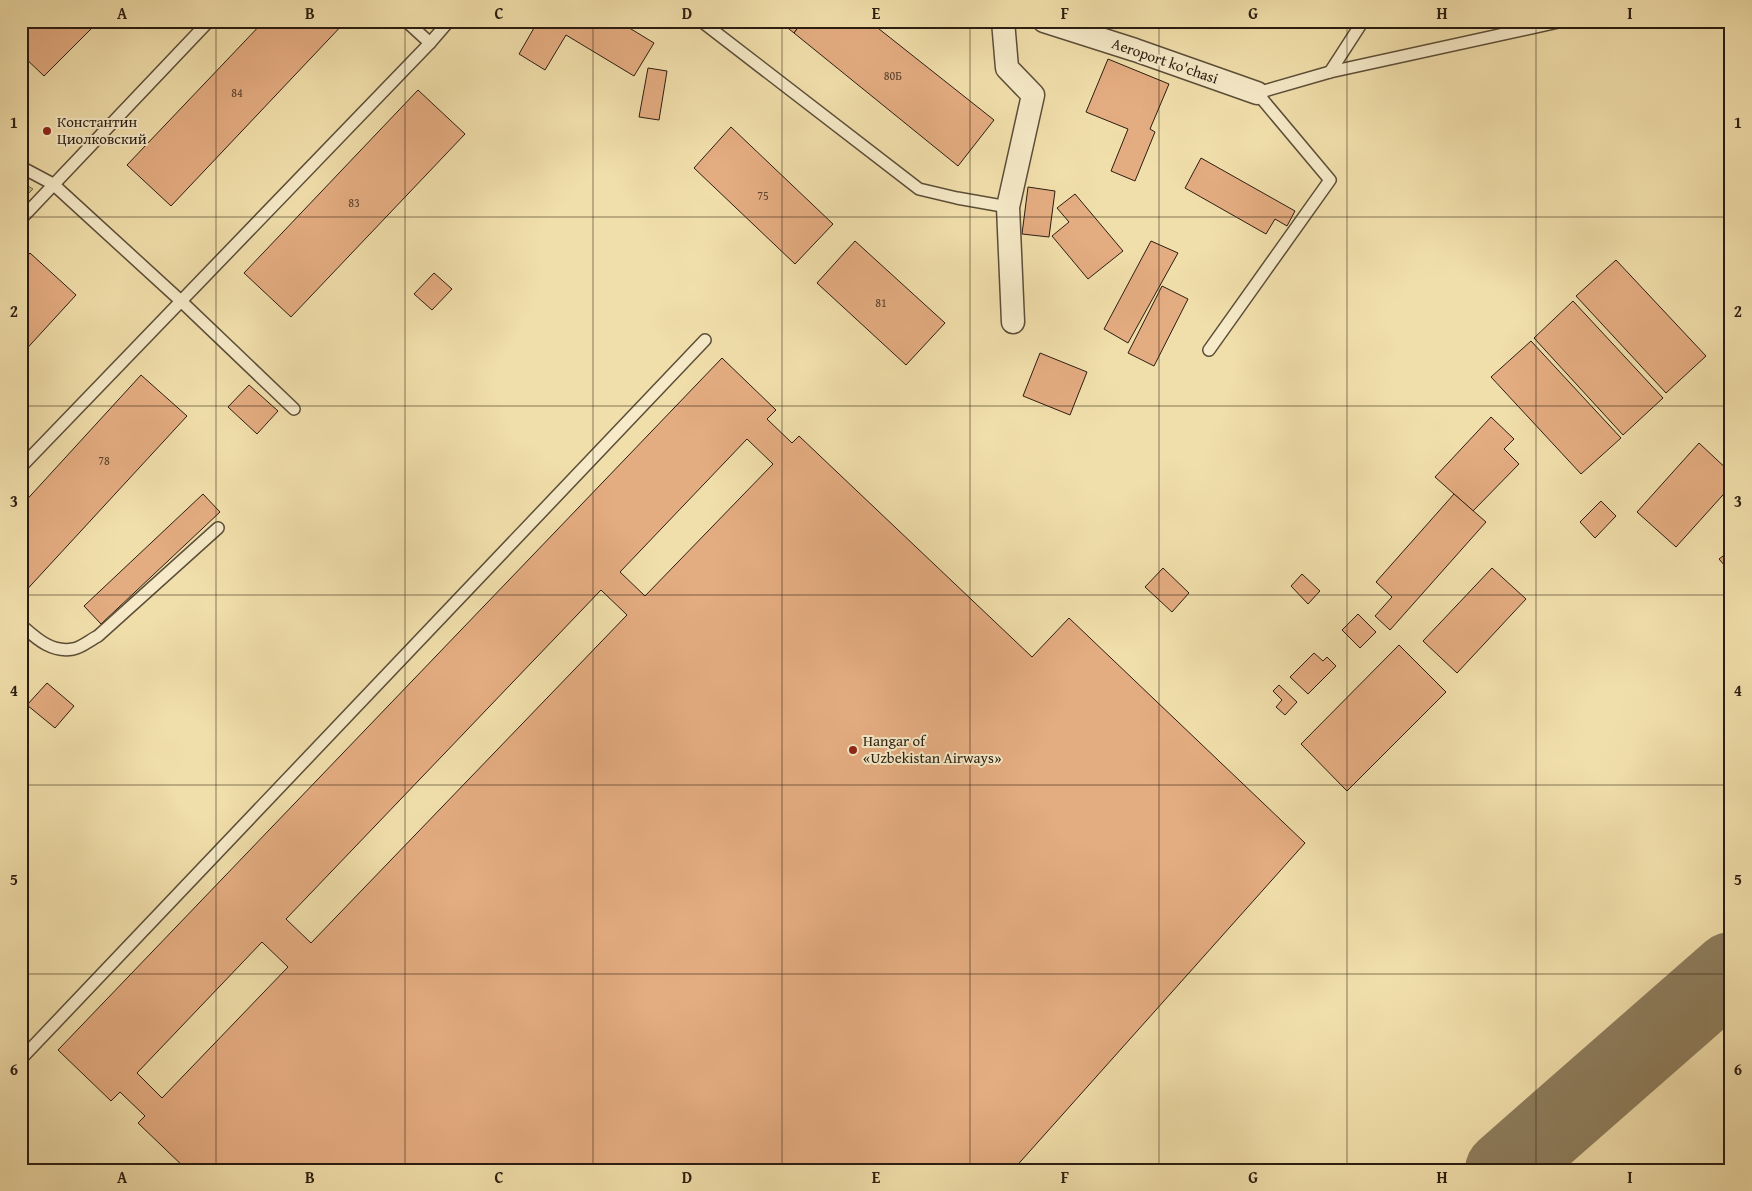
<svg xmlns="http://www.w3.org/2000/svg" width="1752" height="1191" font-family="'Gentium Book Plus',serif">
<rect width="100%" height="100%" fill="#f1dfab"/>
<filter id="stains"><feTurbulence type="fractalNoise" baseFrequency=".004" numOctaves="4"/><feColorMatrix values="0 0 0 0 .2 0 0 0 0 .09 0 0 0 0 .02 0 0 0 .5 -.17"/></filter>
<radialGradient id="worn" r=".72"><stop offset=".6" stop-color="#630" stop-opacity="0"/><stop offset="1" stop-color="#630" stop-opacity=".3"/></radialGradient>
<!-- green -->
<polygon fill="#bec086" stroke="#746e4c" points="21,182 33,189 21,201"/>
<g fill="none" stroke-linecap="round" stroke-linejoin="round">
<!-- taxiway -->
<polyline stroke="#8e7e5e" stroke-width="78" points="1504,1170 1731,971"/>
</g>
<!-- building -->
<g fill="#e4ac81" stroke="#2b1d11" fill-rule="evenodd">
<polygon points="21,21 97,21 98,22 44,76 21,54"/>
<polygon points="264,21 346,21 171,206 127,165"/>
<polygon points="538,21 618,21 654,43 634,76 566,35 545,70 519,54"/>
<polygon points="779,21 803,21 794,33"/>
<polygon points="803,21 869,21 994,120 958,166 794,33"/>
<polygon points="1108,59 1169,84 1150,129 1155,132 1135,181 1111,171 1128,129 1086,112"/>
<polygon points="648,68 667,71 659,120 639,117"/>
<polygon points="418,90 465,134 291,317 244,273"/>
<polygon points="731,127 833,224 795,264 694,168"/>
<polygon points="1201,158 1295,211 1287,226 1275,219 1266,234 1185,188"/>
<polygon points="1028,187 1055,191 1049,237 1022,234"/>
<polygon points="1075,194 1123,251 1088,279 1052,236 1069,222 1057,208"/>
<polygon points="855,241 945,323 906,365 817,283"/>
<polygon points="1151,241 1178,253 1128,343 1104,329"/>
<polygon points="30,253 76,295 21,355 21,263"/>
<polygon points="1616,260 1706,356 1666,393 1576,296"/>
<polygon points="434,273 452,289 432,310 414,294"/>
<polygon points="1162,286 1188,299 1154,366 1128,353"/>
<polygon points="1573,301 1663,398 1623,435 1534,338"/>
<polygon points="1531,341 1621,438 1581,474 1491,377"/>
<polygon points="1040,353 1087,372 1070,415 1023,396"/>
<path d="M722 358 776 410 767 419 792 443 799 436 1032 657 1069 618 1305 843 1013 1170H187L138 1123 145 1116 120 1092 111 1101 58 1050ZM747 439 773 464 645 596 620 572ZM601 590 627 615 311 943 286 919ZM262 942 288 967 162 1098 137 1073Z"/>
<polygon points="141,375 187,416 21,596 21,506"/>
<polygon points="249,385 278,411 257,434 228,407"/>
<polygon points="1491,417 1514,439 1504,449 1519,464 1473,511 1435,477"/>
<polygon points="1699,443 1731,473 1731,486 1676,547 1637,512"/>
<polygon points="203,494 220,512 101,624 84,606"/>
<polygon points="1454,494 1486,522 1390,630 1375,616 1392,597 1376,582"/>
<polygon points="1601,501 1616,516 1595,538 1580,522"/>
<polygon points="1731,550 1731,573 1719,559"/>
<polygon points="1163,568 1189,593 1172,612 1145,587"/>
<polygon points="1492,568 1526,599 1457,673 1423,641"/>
<polygon points="1302,574 1320,591 1308,604 1291,586"/>
<polygon points="1358,614 1376,632 1360,648 1342,630"/>
<polygon points="1399,645 1446,692 1347,791 1301,744"/>
<polygon points="1314,653 1323,661 1327,657 1336,666 1308,694 1290,677"/>
<polygon points="47,683 74,706 55,728 27,705"/>
<polygon points="1279,685 1297,702 1285,715 1276,707 1282,700 1273,691"/>
</g>
<g fill="none" stroke-linecap="round" stroke-linejoin="round">
<defs>
<g id="lane">
<polyline points="406,21 430,43"/>
<polyline points="701,21 919,189 957,198 1008,207"/>
<polyline points="1330,72 1363,21"/>
<polyline points="21,167 53,184 182,302 294,409"/>
<polyline points="21,219 209,21"/>
<polyline points="1209,350 1330,180 1257,93 1330,72 1563,21"/>
<polyline points="21,467 430,43 449,21"/>
<path d="M21 625C36 638 51 653 73 649 81 648 90 640 98 636L218 528"/>
<polyline points="21,1059 705,340"/>
</g>
<g id="street">
<polyline points="1003,21 1007,68 1033,95 1008,207 1013,322"/>
<polyline points="1044,21 1135,50 1257,93"/>
</g>
</defs>
<!-- lane casing -->
<use href="#lane" stroke="#5c4e38" stroke-width="14"/>
<!-- street casing -->
<use href="#street" stroke="#5c4e38" stroke-width="25"/>
<!-- lane -->
<use href="#lane" stroke="#f6eac8" stroke-width="11"/>
<!-- street -->
<use href="#street" stroke="#f6eac8" stroke-width="22"/>
</g>
<!-- grid -->
<path fill="none" stroke="#2b1d11" stroke-width="1" stroke-opacity="0.55" d="M216 21V1170M405 21V1170M593 21V1170M782 21V1170M970 21V1170M1159 21V1170M1347 21V1170M1536 21V1170M21 217H1731M21 406H1731M21 595H1731M21 785H1731M21 974H1731"/>
<!-- markers -->
<g fill="#8f2418" stroke="#f6eac8" stroke-width="2">
<circle cx="47" cy="131" r="5"/>
<circle cx="853" cy="750" r="5"/>
</g>
<g text-anchor="middle" stroke-width="4" stroke-linejoin="round" paint-order="stroke">
<!-- number labels -->
<g font-size="12" fill="#59412d">
<text x="893" y="80">80Б</text>
<text x="237" y="97">84</text>
<text x="763" y="200">75</text>
<text x="354" y="207">83</text>
<text x="881" y="307">81</text>
<text x="104" y="465">78</text>
</g>
<!-- street labels -->
<g font-size="15" fill="#2b1d11" stroke="#f6eac8">
<text transform="translate(1165 61) rotate(19)" y="5">Aeroport ko'chasi</text>
</g>
<!-- poi labels -->
<g font-size="15" fill="#2b1d11" stroke="#f6eac8" text-anchor="start">
<text x="57" y="127">Константин<tspan x="57" dy="17">Циолковский</tspan></text>
<text x="863" y="746">Hangar of<tspan x="863" dy="17">«Uzbekistan Airways»</tspan></text>
</g>
</g>
<!-- margin -->
<rect width="1752" height="1191" fill="none" stroke="#f1dfab" stroke-width="55"/>
<rect x="28" y="28" width="1696" height="1136" fill="none" stroke="#2b1d11" stroke-width="2"/>
<g font-size="16" text-anchor="middle" font-weight="bold" fill="#2b1d11">
<text x="122" y="19">A</text>
<text x="310" y="19">B</text>
<text x="499" y="19">C</text>
<text x="687" y="19">D</text>
<text x="876" y="19">E</text>
<text x="1065" y="19">F</text>
<text x="1253" y="19">G</text>
<text x="1442" y="19">H</text>
<text x="1630" y="19">I</text>
<text x="14" y="128">1</text>
<text x="1738" y="128">1</text>
<text x="14" y="317">2</text>
<text x="1738" y="317">2</text>
<text x="14" y="507">3</text>
<text x="1738" y="507">3</text>
<text x="14" y="696">4</text>
<text x="1738" y="696">4</text>
<text x="14" y="885">5</text>
<text x="1738" y="885">5</text>
<text x="14" y="1075">6</text>
<text x="1738" y="1075">6</text>
<text x="122" y="1183">A</text>
<text x="310" y="1183">B</text>
<text x="499" y="1183">C</text>
<text x="687" y="1183">D</text>
<text x="876" y="1183">E</text>
<text x="1065" y="1183">F</text>
<text x="1253" y="1183">G</text>
<text x="1442" y="1183">H</text>
<text x="1630" y="1183">I</text>
</g>
<rect width="100%" height="100%" filter="url(#stains)"/>
<rect width="100%" height="100%" fill="url(#worn)"/>
</svg>
